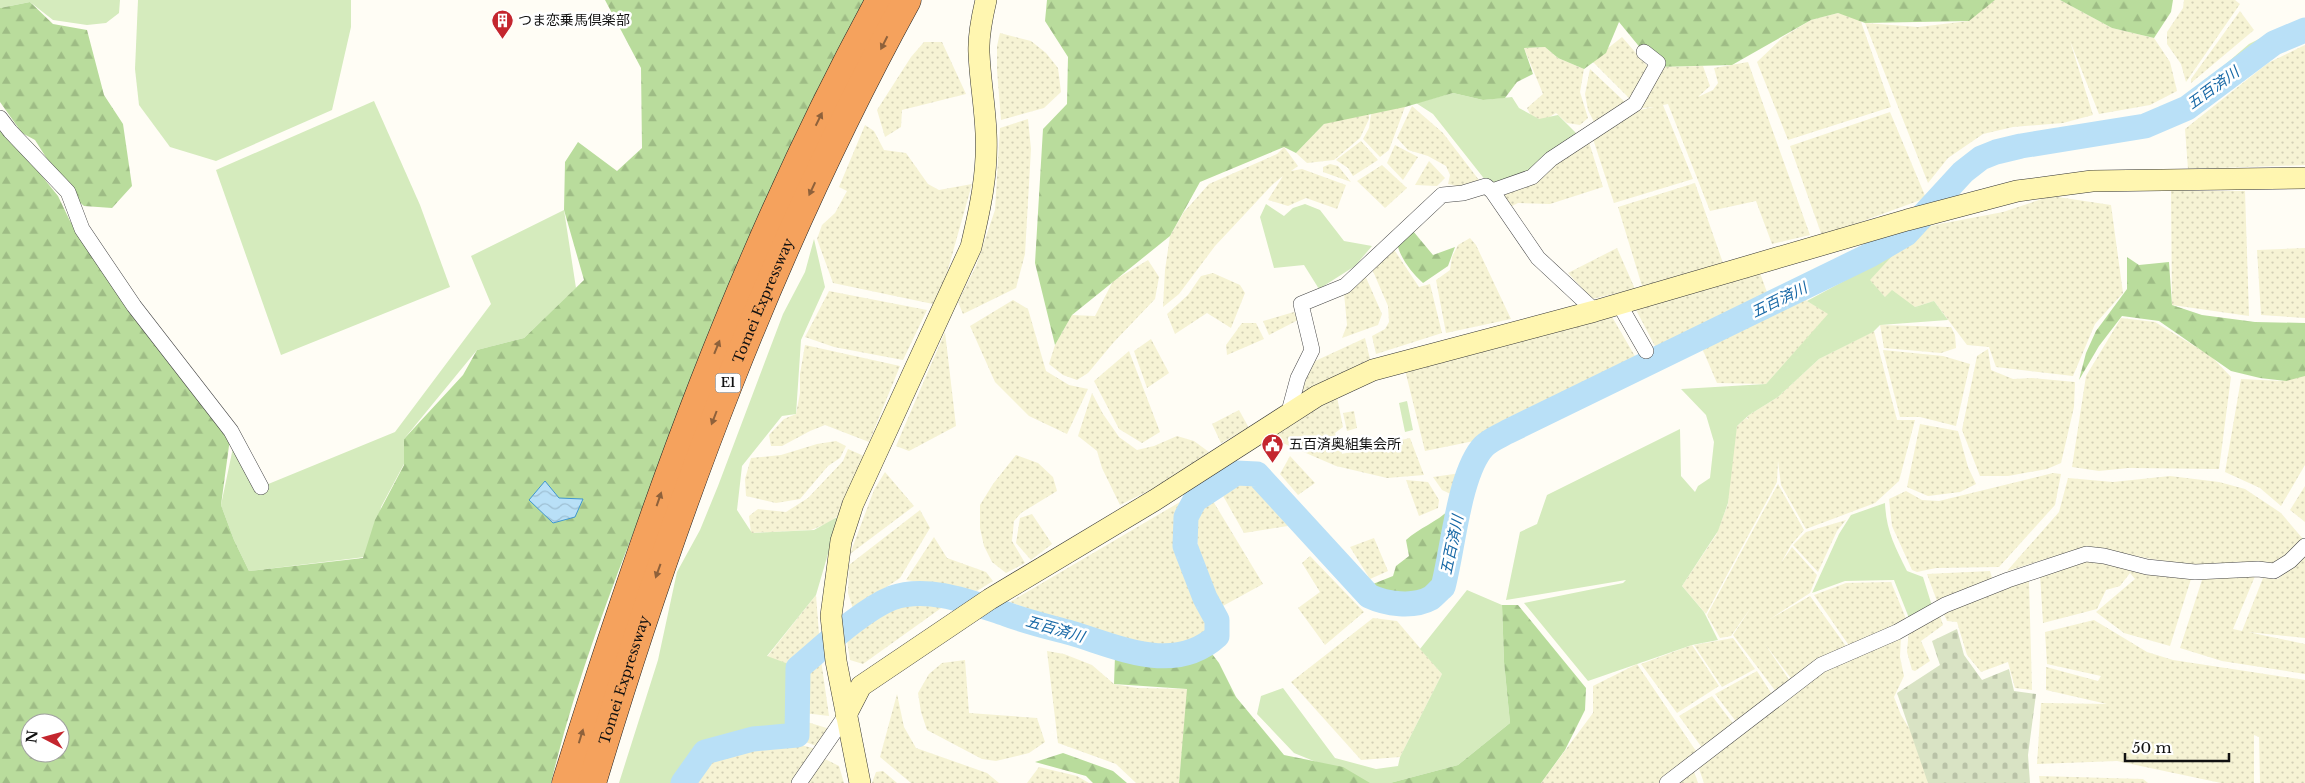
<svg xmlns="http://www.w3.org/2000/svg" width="2305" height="783" font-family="'Libre Baskerville','Noto Sans JP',serif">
<defs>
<pattern id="farmland-dots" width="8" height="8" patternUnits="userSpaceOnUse" patternTransform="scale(1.25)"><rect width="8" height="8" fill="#f6f3d4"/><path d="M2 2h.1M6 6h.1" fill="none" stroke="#d2cfb5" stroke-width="1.8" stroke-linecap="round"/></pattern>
<pattern id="forest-firs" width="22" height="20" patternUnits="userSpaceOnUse" patternTransform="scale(1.25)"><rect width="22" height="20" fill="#b9dc9c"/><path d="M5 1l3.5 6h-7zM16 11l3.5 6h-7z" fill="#9ebc85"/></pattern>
<pattern id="cemetery-stones" width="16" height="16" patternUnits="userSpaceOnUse" patternTransform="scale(1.25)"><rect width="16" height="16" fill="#d9e3c4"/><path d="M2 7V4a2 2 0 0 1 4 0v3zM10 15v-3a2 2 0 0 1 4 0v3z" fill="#b9c2a7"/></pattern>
<pattern id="water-waves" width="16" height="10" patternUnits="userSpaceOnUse" patternTransform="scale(1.25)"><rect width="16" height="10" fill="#b9e0f7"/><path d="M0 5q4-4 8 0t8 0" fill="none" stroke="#9ebfd3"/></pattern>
</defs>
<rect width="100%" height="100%" fill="#fffdf5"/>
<!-- farmland -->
<g fill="url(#farmland-dots)">
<polygon points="1989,0 2060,0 2112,28 2154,38 2170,62 2177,91 2150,105 2099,114 2070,41 2093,115 2063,123 2013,127 1983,134 1948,158 1928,183 1865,23 1918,27 1969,21"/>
<polygon points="2184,0 2235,0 2240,4 2186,82 2181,64 2167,44 2167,32 2183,8"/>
<polygon points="2240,11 2254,30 2191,83 2191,79"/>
<polygon points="1838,13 1860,19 1891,107 1788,140 1757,62 1783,37 1811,20"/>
<polygon points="1000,33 1031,41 1046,53 1058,68 1061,92 1044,108 1001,120 997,70 997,46"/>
<polygon points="1622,37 1649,68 1631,100 1592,61"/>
<polygon points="924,42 942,42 966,94 902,110 901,127 885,137 877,110 911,57"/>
<polygon points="2305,45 2305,165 2188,169 2185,129 2268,63"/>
<polygon points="1545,47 1558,58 1584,69 1580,92 1588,118 1580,125 1567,123 1556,113 1543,121 1531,116 1527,108 1543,94 1524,48"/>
<polygon points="1748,62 1810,235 1772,244 1756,201 1710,211 1668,104 1663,105 1693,179 1614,203 1593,139 1635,111 1654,107 1643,108 1635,104 1656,67 1703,66 1710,86 1698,97 1713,90 1718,83 1714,68"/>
<polygon points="1590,69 1626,103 1594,122 1588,110 1585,94"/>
<polygon points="1369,106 1369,119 1360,138 1334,160 1307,163 1296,153 1324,124"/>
<polygon points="1412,106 1443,133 1479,180 1462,187 1448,184 1450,175 1446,166 1428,156 1408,150 1397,138"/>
<polygon points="1405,107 1389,150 1380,157 1363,139 1369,128 1372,108"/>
<polygon points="1890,112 1926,198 1822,236 1790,146"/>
<polygon points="1028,119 1031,149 1025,254 1016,288 963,314 958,302 976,266 995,210 1000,128"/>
<polygon points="865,125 874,131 884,150 906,153 928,184 939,190 972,184 945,280 933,304 833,283 817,239 822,225 835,213 847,191 839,187"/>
<polygon points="1588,139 1603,187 1550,204 1518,203 1510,207 1503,192"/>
<polygon points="1361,141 1378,160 1353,176 1348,168 1336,160"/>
<polygon points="1395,145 1418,157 1403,180 1387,163"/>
<polygon points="1284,147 1298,166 1291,171 1302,169 1346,185 1337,209 1306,198 1288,206 1268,200 1283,176 1272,185 1215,246 1179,294 1163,307 1165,270 1170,236 1184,212 1209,184 1277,154"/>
<polygon points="1429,161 1445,178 1437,186 1415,185"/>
<polygon points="1330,164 1338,166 1351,182 1323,172 1323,167"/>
<polygon points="1382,165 1407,188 1385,208 1357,181"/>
<polygon points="1695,183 1723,263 1642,286 1618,207"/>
<polygon points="2171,191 2245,191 2249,316 2172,305"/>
<polygon points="2051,196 2111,205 2123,293 2095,324 2073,376 1996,367 1989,347 1967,345 1934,301 1915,307 1885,297 1869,280 1919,228 2003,212"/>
<polygon points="1470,238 1476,245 1511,319 1446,333 1436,280 1450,270 1452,257 1458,245"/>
<polygon points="1393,248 1419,287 1430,284 1442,333 1376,354 1372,336 1385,329 1389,322 1388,306 1372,269"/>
<polygon points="1617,248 1635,289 1592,299 1568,273"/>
<polygon points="2305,248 2305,318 2261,315 2257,250"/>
<polygon points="1148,260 1159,277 1155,299 1113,343 1088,373 1077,380 1063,375 1049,364 1055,345 1072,315 1095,316 1113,281"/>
<polygon points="1213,273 1240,285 1245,293 1231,328 1207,313 1175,334 1167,314 1188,295 1201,276"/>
<polygon points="1364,273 1382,314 1378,325 1342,338 1347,325 1344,293"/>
<polygon points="1760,273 1768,295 1656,348 1634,306"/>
<polygon points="829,291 927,310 903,360 834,347 805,337"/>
<polygon points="1804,299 1829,314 1766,384 1717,383 1702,348"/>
<polygon points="1013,300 1028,309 1046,371 1069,385 1088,389 1067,434 1029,416 995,382 970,326"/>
<polygon points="1294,312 1298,320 1269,335 1263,321"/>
<polygon points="1611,315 1636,358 1510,417 1474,441 1425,451 1405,370"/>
<polygon points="2121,318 2155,322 2211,356 2231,377 2219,469 2128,468 2099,471 2072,467 2086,376"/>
<polygon points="1242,323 1256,323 1264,339 1227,355 1226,345"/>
<polygon points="1880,325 1951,327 1955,335 1956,348 1941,353 1884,348"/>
<polygon points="1874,331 1897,420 1915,420 1899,481 1875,503 1806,529 1781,485 1778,461 1777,482 1706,614 1682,586 1716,535 1728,504 1733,442 1737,426 1746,418 1749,420 1747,417 1749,415 1778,397 1819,359"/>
<polygon points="945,332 956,426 909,451 896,446"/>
<polygon points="1365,338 1370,359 1300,395 1313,362"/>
<polygon points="1151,339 1169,373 1147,388 1134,351"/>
<polygon points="805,345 900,366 869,442 825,425 810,431 782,446 771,446 769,435 784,419 796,414 800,393 800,374"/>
<polygon points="1988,349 1991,370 2013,379 2032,378 2075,382 2074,407 2061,463 2047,469 2008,476 1980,476 1962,430 1977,356"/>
<polygon points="1883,350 1943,356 1970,364 1956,426 1920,417 1900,417"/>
<polygon points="1129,351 1160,432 1142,443 1119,429 1094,381"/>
<polygon points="2305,373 2305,465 2281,506 2260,488 2225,472 2241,379 2282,381"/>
<polygon points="1092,393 1103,414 1119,437 1137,450 1154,446 1177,436 1194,441 1209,452 1172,479 1120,505 1102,468 1097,451 1078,436"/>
<polygon points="1337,397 1343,427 1335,433 1342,454 1410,438 1424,475 1387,478 1336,466 1269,437"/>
<polygon points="1239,410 1249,428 1221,443 1212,424"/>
<polygon points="1354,411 1357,428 1347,431 1343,413"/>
<polygon points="1920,424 1958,431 1968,467 1976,484 1960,492 1928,496 1907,487"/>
<polygon points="836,441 846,446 840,458 828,466 800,499 776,503 746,496 745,479 751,458 781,455 817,444"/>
<polygon points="848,449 864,456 840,514 828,523 811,530 751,533 749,516 758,509 786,512 808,498 843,461"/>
<polygon points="1016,455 1038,463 1053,477 1057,491 1021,513 1014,521 1012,541 1025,563 1006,573 992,562 984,546 980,528 980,505 993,484"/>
<polygon points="1290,456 1315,483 1298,495 1280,474"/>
<polygon points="885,472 914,506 850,554 874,490"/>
<polygon points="1461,473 1457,497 1442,490 1433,477"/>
<polygon points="2053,473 2061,474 2055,505 1999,567 1936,568 1917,572 1912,570 1892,526 1889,499 1906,491 1922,500 1939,501"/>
<polygon points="2170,476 2219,482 2245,489 2281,513 2303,539 2274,565 2196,566 2146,558 2088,546 2007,571 2059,512 2068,478 2113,482"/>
<polygon points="1406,480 1428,482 1439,500 1438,508 1419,516"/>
<polygon points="1243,481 1255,485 1288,526 1244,533 1222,494"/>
<polygon points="1778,484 1804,530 1791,545 1781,563 1792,547 1817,575 1810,593 1770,619 1810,596 1848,649 1793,681 1765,644 1790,681 1777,693 1733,635 1752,606 1731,636 1720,638 1707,615"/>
<polygon points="2305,486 2305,522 2290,510"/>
<polygon points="1185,499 1179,525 1181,549 1198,600 1209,624 1208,636 1192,645 1159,649 1111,640 1010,602"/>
<polygon points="1213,501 1263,584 1221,607 1199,556 1196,526 1201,509"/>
<polygon points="920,510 930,528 900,578 853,609 848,593 849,565"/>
<polygon points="1032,514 1052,544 1031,560 1016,543 1020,518"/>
<polygon points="1846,520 1837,531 1818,572 1793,545 1806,532"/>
<polygon points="934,537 947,558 986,572 993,581 977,591 906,580"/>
<polygon points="1374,538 1388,571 1370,579 1350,547"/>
<polygon points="2305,554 2305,638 2248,632 2305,644 2305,674 2222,661 2180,648 2202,580 2258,569 2233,629 2242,631 2263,578 2278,579"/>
<polygon points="1310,556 1364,612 1325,645 1298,608 1320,592 1302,563"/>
<polygon points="2086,560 2191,579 2170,646 2124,633 2096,612 2135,579 2130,573 2120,586 2106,590 2097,609 2043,623 2040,575"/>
<polygon points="1990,571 1993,581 1937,601 1927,574"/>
<polygon points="2021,580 2029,581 2032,690 2015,688 2008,662 1981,672 1967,655 1957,622 1947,621 1941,608"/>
<polygon points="1891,582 1907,621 1850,647 1814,595 1846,583"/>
<polygon points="816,595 819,634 794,666 767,657"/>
<polygon points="910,601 944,606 863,664 850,660 846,634 888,609"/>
<polygon points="1939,613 1943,625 1921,641 1930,661 1915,671 1912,670 1907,652 1909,629"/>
<polygon points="1373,618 1397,621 1442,674 1400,757 1361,760 1291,682"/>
<polygon points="2094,620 2147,652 2173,660 2305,680 2305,783 2260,783 2259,737 2254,735 2254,783 2221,783 2117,761 2037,764 2041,703 2107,704 2046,690 2046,667 2098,681 2101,676 2047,664 2045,632"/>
<polygon points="1901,635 1900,657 1904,676 1894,697 1901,715 1923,751 1928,783 1704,783 1697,763 1828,668"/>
<polygon points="1733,638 1755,669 1722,687 1694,645"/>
<polygon points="1692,645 1719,686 1677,713 1641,664"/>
<polygon points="1047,651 1064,654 1092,665 1114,684 1137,688 1188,689 1179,783 1136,783 1116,764 1058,743"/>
<polygon points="821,660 829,716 804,713 805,669"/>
<polygon points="965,660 969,713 1037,718 1045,742 1029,753 996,761 982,759 927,730 921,712 918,693 929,674 942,663"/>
<polygon points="1637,664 1696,751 1689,757 1698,783 1541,783 1593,713 1593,686"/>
<polygon points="1757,671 1773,696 1738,724 1715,694"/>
<polygon points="897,694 904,727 916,748 987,773 999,783 911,783 880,757"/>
<polygon points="1712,696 1735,726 1703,749 1679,716"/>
<polygon points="807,722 830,729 819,747 800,740"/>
<polygon points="790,742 816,749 791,783 686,783 700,762 713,750"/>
<polygon points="823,758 839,766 844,783 805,783"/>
<polygon points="1039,767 1077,776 1089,783 1027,783"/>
<polygon points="883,771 897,783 872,783 876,772"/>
<polygon points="2039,776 2143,779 2148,783 2040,783"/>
</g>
<!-- grass -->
<g fill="#d5ebbd">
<polygon points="0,0 120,0 119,13 106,23 87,25 53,20 30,2 0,8"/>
<polygon points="138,0 351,0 351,27 332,110 216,161 170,147 139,105 135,69"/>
<polygon points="2305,21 2305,37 2267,55 2220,93 2164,126 2111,138 2039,148 1990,159 1944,199 1925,206 1966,163 2009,139 2147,117 2185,99 2249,44 2289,24"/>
<polygon points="1453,93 1483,100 1512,97 1519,108 1539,119 1558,115 1576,133 1559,154 1532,177 1493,185 1486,181 1433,114 1416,103"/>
<polygon points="374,101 420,205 450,287 281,355 216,170"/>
<polygon points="1266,204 1284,216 1293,208 1305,204 1320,210 1344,241 1372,246 1355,266 1319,289 1304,265 1274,268 1260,217"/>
<polygon points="564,210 576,288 524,338 477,350 404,439 404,464 381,507 373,556 249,571 234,540 221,505 235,438 261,487 395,432 491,304 471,256"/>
<polygon points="814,239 825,287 801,340 796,414 782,416 742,466 737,510 752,533 814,530 839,516 816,595 767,656 794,666 793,732 713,750 706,755 683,783 619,783 658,660 677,572 700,530 718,486 783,314 805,272"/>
<polygon points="1894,254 1870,280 1885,297 1892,290 1915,307 1934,301 1948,320 1880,325 1873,332 1819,359 1778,397 1749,415 1737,426 1728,503 1718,531 1682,586 1704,612 1718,640 1692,645 1588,681 1524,603 1623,583 1626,580 1506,600 1520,532 1537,524 1547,495 1680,429 1681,476 1695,492 1698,486 1710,478 1714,442 1706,415 1681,389 1766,384 1828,314 1807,301"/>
<polygon points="1407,401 1413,430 1405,432 1399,403"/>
<path d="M1885 503C1886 530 1895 547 1907 571L1923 577 1932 606 1909 618 1894 580 1845 581 1812 593 1839 534 1851 515Z"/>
<polygon points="1467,590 1502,605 1504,662 1510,723 1458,765 1390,783 1368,783 1294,753 1257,714 1261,696 1283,688 1335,758 1376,769 1398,766 1400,757 1442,674 1420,649"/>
</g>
<!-- forest -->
<g fill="url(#forest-firs)" fill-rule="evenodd">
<path d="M605 0H867L648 496C611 588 574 686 551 783H0V124L58 196 70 221 99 261 231 431 221 505 234 540 249 571 363 558 375 520 404 465V439L463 375 477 350 524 338 584 280 564 210 565 162 578 142 617 171 642 148 641 68ZM30 723H60V753H30Z"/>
<polygon points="1047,0 1995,0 1969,21 1865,23 1838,13 1811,20 1732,65 1656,67 1619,22 1606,53 1584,69 1558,58 1545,47 1524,48 1533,74 1517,82 1505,98 1483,100 1453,93 1405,107 1324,124 1296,153 1284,147 1200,182 1170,236 1072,315 1055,345 1035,263 1043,129 1067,104 1068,57 1045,21"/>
<polygon points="2060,0 2173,0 2171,12 2154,38 2112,28"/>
<polygon points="30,2 53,24 87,30 104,95 123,124 132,186 112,208 84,206 68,192 35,140 22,133 0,102 0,8"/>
<path d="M1413 231 1433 255 1455 247 1448 266 1423 283C1412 273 1399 257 1397 242Z"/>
<polygon points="2127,257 2139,265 2169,262 2172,305 2202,315 2255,322 2305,323 2305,376 2286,381 2260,378 2231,371 2159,321 2122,316 2099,346 2079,380 2086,353 2096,331 2127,289"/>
<path d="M1450 509 1454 517 1452 535 1440 581 1432 590 1416 594 1394 596 1377 594 1373 584 1393 576 1396 566 1409 556 1406 540C1419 528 1437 522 1450 509Z"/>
<polygon points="1502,605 1518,605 1586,688 1585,710 1565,750 1541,783 1390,783 1458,765 1510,723 1504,662"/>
<polygon points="1209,650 1219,663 1236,697 1284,755 1343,767 1370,783 1179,783 1187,689 1114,684 1115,656 1167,663"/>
<polygon points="1063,753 1113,771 1127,783 1093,783 1086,776 1035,762"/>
</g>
<!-- cemetery -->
<polygon fill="url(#cemetery-stones)" points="1957,629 1964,655 1982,680 2009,669 2014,691 2036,694 2028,755 2030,783 1928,783 1897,693 1940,665 1932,641"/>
<!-- water -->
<polygon fill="url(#water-waves)" stroke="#3f96cf" points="545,481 559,498 583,499 575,517 553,523 529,500"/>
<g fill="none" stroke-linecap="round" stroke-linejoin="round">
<!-- river -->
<path stroke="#b9e0f7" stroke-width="25" d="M683 783 705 752 753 739 797 735 798 668C823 647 862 610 892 598 928 585 972 603 1006 614 1027 622 1049 627 1071 633 1119 647 1174 675 1217 636V620L1205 598 1185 546 1186 517 1195 500 1236 473 1257 474 1369 596C1386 604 1413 608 1431 598 1435 595 1439 590 1443 587 1453 550 1459 472 1484 446 1490 440 1500 436 1507 432L1870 255 1906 234 1963 172 1981 158 1996 152 2021 146 2145 126 2187 108 2274 43 2305 30"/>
<defs>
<g id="street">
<polyline points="0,118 10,131 68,192 82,229 134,306 231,431 261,487"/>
<polyline points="1492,191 1532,177 1551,159 1635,104 1658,63 1644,52"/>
<polyline points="1619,304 1646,351"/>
<polyline points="1288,415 1298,378 1312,350 1301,304 1345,286 1442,195 1463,193 1486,186 1492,191 1538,258 1595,311"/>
<polyline points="799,783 846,715"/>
<polyline points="1667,783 1821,665 1897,632 1945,605 2008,580 2086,554 2104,556 2147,567 2195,572 2258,569 2274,571 2290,561 2305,546"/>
</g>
<g id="secondary">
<polyline points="846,715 861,686 990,599 1155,500 1317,396 1373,370 1595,311 1907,220 2017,191 2092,181 2305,178"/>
<path d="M860 783 836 661 831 616 841 541 853 504 971 247C980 209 988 173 986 133 985 106 980 80 979 53 978 36 982 17 986 0"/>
</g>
<g id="highway">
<path d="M566 783C650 513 744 249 880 0"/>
<path id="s1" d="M592 783C673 513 771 248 907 0"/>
</g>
</defs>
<!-- street casing -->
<use href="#street" stroke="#444" stroke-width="16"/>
<!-- secondary casing -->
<use href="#secondary" stroke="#333" stroke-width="22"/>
<!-- highway casing -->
<use href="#highway" stroke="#222" stroke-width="29"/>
<!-- street -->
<use href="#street" stroke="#fff" stroke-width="15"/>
<!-- secondary -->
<use href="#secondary" stroke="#fff6b0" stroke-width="21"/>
<!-- highway -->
<use href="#highway" stroke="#f5a25d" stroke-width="28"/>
</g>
<!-- one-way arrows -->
<defs><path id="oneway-solid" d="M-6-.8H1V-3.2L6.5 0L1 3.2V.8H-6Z" transform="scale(1.25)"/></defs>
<g fill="#8e613b">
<use href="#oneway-solid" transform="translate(884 43) rotate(117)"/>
<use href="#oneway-solid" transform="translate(819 119) rotate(-64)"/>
<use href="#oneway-solid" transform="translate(812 189) rotate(115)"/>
<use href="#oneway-solid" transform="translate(717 347) rotate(-68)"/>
<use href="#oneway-solid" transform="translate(714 418) rotate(111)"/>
<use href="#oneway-solid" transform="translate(659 499) rotate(-71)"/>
<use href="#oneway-solid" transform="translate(658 571) rotate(110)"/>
<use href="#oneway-solid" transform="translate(581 736) rotate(-73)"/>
</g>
<!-- icons -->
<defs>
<symbol id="building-pin" viewBox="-11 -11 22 30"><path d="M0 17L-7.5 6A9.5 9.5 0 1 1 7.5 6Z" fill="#c4262e" stroke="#fff"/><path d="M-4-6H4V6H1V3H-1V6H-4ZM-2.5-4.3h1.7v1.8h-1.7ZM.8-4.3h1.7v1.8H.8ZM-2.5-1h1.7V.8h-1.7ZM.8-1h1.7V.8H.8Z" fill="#fff"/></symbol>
<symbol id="civic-pin" viewBox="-11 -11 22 30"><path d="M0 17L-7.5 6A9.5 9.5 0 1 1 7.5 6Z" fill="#c4262e" stroke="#fff"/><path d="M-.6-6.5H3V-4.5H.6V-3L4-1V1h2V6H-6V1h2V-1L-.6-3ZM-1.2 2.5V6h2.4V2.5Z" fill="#fff"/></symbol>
</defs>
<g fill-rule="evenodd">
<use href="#building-pin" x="490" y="8" width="25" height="34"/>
<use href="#civic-pin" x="1260" y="432" width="25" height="34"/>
</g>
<g text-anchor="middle" stroke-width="5" stroke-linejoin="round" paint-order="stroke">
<!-- shield labels -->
<rect fill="#fff" stroke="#585858" stroke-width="1" x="715.5" y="373.5" width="25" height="19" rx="4"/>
<g font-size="12" font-weight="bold" fill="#111">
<text x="728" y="387">E1</text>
</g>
<!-- poi labels -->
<g font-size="14" fill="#111" stroke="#fff" text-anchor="start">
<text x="518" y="25">つま恋乗馬倶楽部</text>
<text x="1289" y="449">五百済奥組集会所</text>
</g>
<!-- street labels -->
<g font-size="14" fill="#111" stroke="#fff">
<text dy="5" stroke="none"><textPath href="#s1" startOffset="512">Tomei Expressway</textPath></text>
<text dy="5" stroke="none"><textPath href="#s1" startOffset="108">Tomei Expressway</textPath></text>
</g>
<!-- water labels -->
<g font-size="15" font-style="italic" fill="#1768a6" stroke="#fff">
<text transform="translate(2213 88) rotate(-36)" y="5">五百済川</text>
<text transform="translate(1779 300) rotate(-26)" y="5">五百済川</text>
<text transform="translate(1452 545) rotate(-78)" y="5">五百済川</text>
<text transform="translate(1055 629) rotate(16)" y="5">五百済川</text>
</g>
</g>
<!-- north arrow -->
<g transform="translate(45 738) rotate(276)"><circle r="24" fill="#ffffff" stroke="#a0a0a0"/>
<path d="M0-4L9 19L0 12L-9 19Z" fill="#c4262e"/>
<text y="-8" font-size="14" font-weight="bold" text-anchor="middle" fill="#111111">N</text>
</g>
<!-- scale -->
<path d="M2125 753v8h104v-8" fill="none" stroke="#111111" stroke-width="2.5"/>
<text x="2132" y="753" font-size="15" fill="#111111" stroke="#ffffff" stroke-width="4" paint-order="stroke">50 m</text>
</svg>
